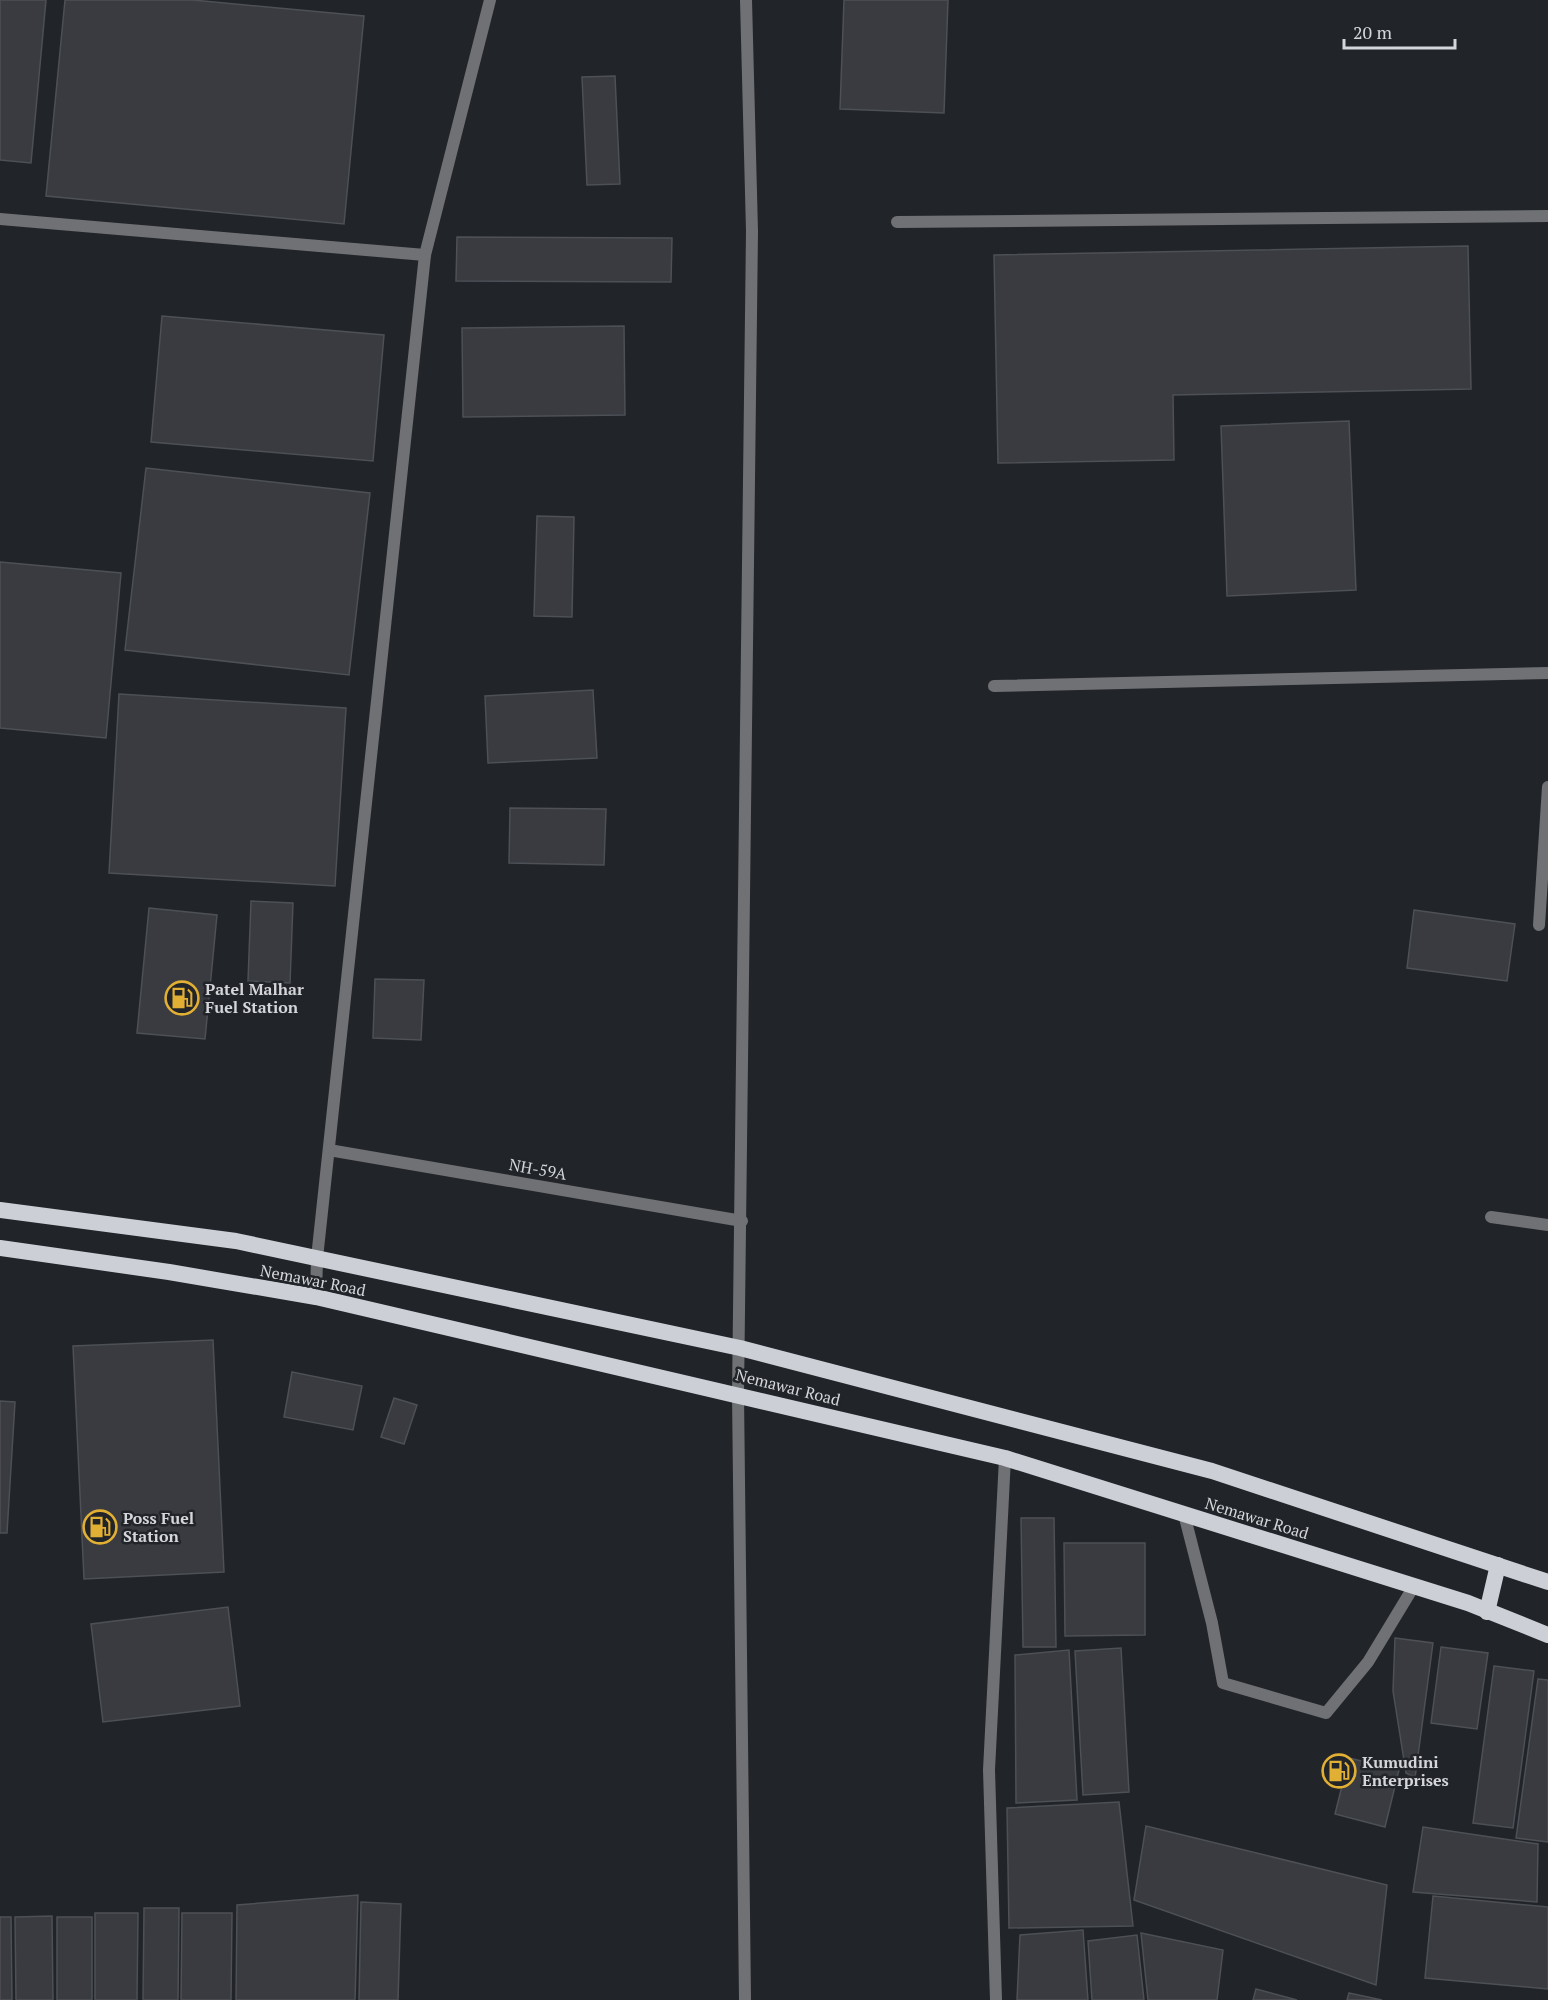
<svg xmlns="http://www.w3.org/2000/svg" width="1548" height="2000" font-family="'PT Serif',serif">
<rect width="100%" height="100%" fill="#212429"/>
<!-- building -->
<g fill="#393b40" stroke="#4d5056" stroke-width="1.5">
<polygon points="0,0 46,0 31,163 0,160"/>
<polygon points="65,0 193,0 364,16 344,224 46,196"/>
<polygon points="844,0 948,0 944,113 840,109"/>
<polygon points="615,76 620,184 587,185 582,77"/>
<polygon points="457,237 672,238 671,282 456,281"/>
<polygon points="1468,246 1471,389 1173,395 1174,460 998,463 994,255"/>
<polygon points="162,316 384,335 373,461 151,442"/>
<polygon points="624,326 625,415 463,417 462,328"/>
<polygon points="1349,421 1356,590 1227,596 1221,426"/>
<polygon points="146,468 370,493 349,675 125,650"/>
<polygon points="537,516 574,517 572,617 534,616"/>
<polygon points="0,562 121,573 106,738 0,728"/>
<polygon points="593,690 597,758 488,763 485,696"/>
<polygon points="119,694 346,708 335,886 109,873"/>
<polygon points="510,808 606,809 604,865 509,863"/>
<polygon points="251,901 293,903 290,983 248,981"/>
<polygon points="149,908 217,915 205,1039 137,1033"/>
<polygon points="1414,910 1515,924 1507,981 1407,968"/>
<polygon points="375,979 424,980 421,1040 373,1038"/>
<polygon points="213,1340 224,1572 84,1579 73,1346"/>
<polygon points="292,1372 362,1386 353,1430 284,1417"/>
<polygon points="394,1398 417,1405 404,1444 381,1437"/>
<polygon points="0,1401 15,1402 7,1533 0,1533"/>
<polygon points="1021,1518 1054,1518 1056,1647 1023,1647"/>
<polygon points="1064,1543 1145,1543 1145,1635 1065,1636"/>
<polygon points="228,1607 240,1706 103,1722 91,1624"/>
<polygon points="1395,1638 1433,1643 1415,1778 1406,1773 1393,1691"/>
<polygon points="1441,1647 1488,1653 1477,1729 1431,1723"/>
<polygon points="1121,1648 1129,1792 1083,1795 1075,1651"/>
<polygon points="1069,1650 1077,1800 1016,1803 1015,1655"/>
<polygon points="1494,1666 1534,1671 1513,1828 1473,1823"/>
<polygon points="1538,1679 1548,1680 1548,1842 1516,1838"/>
<polygon points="1349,1758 1399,1770 1385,1827 1335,1814"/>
<polygon points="1119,1802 1133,1926 1009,1928 1007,1808"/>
<polygon points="1146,1826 1387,1885 1376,1985 1134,1900"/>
<polygon points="1423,1827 1538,1844 1537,1902 1413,1892"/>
<polygon points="358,1895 355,2000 236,2000 237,1905"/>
<polygon points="1433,1896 1548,1907 1548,1989 1425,1978"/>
<polygon points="361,1902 401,1904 398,2000 359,2000"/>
<polygon points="144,1908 179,1908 178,2000 143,2000"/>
<polygon points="95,1913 138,1913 137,2000 95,2000"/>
<polygon points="182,1913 232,1913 231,2000 181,2000"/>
<polygon points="52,1916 53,2000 16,2000 15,1917"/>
<polygon points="0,1917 11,1917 12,2000 0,2000"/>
<rect x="57" y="1917" width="35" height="83"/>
<polygon points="1083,1930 1088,2000 1017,2000 1020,1935"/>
<polygon points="1141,1933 1223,1950 1217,2000 1148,2000"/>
<polygon points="1137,1935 1144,2000 1092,2000 1088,1941"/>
<polygon points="1256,1989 1297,2000 1253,2000"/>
<polygon points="1349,1993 1382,2000 1347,2000"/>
</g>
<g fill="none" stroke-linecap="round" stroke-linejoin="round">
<!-- service -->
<g stroke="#707174" stroke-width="12">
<polyline points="425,255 490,0"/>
<polyline points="1184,1514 1212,1623 1223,1683 1326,1713 1368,1662 1414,1586"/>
</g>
<!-- minor -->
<g stroke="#707174" stroke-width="12">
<polyline points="0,219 425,255 317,1258 316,1297"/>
<polyline points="897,222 1548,216"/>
<polyline points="994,686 1548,673"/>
<polyline points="1539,925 1548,787"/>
<polyline points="329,1150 742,1221"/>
<polyline points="1491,1217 1548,1225"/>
<polyline points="745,2000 738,1394 752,231 746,0"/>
<polyline points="996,2000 989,1770 1005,1458"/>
</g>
<!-- trunk -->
<g stroke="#ccd0d6" stroke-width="16">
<polyline points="0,1210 236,1241 740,1348 1212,1471 1548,1582"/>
<polyline points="0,1248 169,1272 316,1297 1005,1458 1468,1603 1548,1635"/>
<polyline points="1487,1612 1498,1565"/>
</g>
</g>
<!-- icons -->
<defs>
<symbol id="fuel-ring" viewBox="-11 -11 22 22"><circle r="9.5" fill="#212429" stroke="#e1af34" stroke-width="1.5"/><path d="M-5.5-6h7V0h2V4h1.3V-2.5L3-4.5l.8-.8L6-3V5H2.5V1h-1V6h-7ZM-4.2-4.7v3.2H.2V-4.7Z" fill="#e1af34"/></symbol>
</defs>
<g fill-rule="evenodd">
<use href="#fuel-ring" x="163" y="979" width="38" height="38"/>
<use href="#fuel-ring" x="81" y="1508" width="38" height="38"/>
<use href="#fuel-ring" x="1320" y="1752" width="38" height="38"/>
</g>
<g text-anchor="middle" stroke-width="5" stroke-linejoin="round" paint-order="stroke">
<!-- poi labels -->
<g font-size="16" font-weight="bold" fill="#d4d6d9" stroke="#212429" text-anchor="start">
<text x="205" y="995">Patel Malhar<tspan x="205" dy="18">Fuel Station</tspan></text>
<text x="123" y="1524">Poss Fuel<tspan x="123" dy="18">Station</tspan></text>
<text x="1362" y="1768">Kumudini<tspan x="1362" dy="18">Enterprises</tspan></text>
</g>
<!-- street labels -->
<g font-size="16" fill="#d4d6d9" stroke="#212429">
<text transform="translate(538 1169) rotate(10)" y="6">NH-59A</text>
<text transform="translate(313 1280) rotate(11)" y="6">Nemawar Road</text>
<text transform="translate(788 1387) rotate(14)" y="6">Nemawar Road</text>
<text transform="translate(1257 1518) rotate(17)" y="6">Nemawar Road</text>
</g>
</g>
<!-- scale -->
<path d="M1344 39v9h111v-9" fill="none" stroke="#d4d6d9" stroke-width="3"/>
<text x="1353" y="39" font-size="18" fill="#d4d6d9" stroke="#212429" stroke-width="4.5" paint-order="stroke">20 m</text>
</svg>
